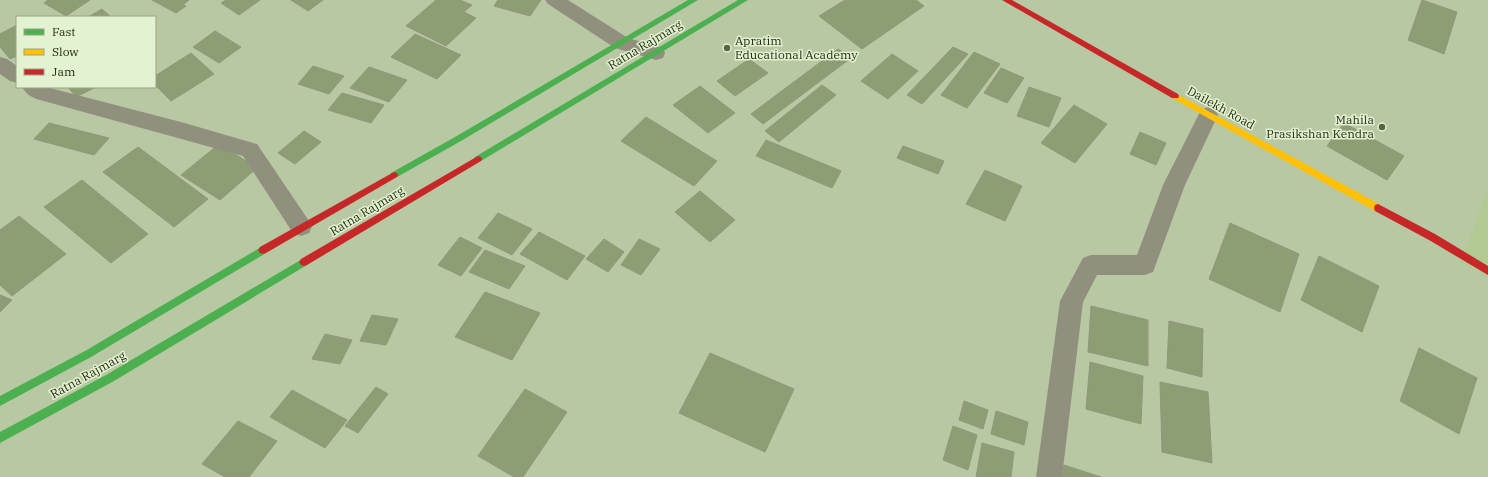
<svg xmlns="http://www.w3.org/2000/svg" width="1488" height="477" font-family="'IBM Plex Serif',serif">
<rect width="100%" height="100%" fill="#b8c8a3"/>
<!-- built -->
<polygon fill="#b2ca91" points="1488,188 1488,276 1461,262"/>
<!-- building -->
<g fill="#8e9e74" stroke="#8d997c">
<polygon points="48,0 90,0 66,16 44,3"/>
<polygon points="152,0 189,0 183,5 186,6 176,13"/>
<polygon points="226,0 260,0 239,15 221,3"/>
<polygon points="291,0 323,0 308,11"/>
<polygon points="436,0 460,0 472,5 464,12 476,18 446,46 406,26"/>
<polygon points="498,0 541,0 530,16 494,6"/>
<polygon points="845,0 916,0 924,6 862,49 819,16"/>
<polygon points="1422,0 1457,12 1444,54 1408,40"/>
<polygon points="102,9 111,17 88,17"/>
<polygon points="17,25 17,56 10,59 0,47 0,34"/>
<polygon points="215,31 241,47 219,63 193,47"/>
<polygon points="415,34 461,55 437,79 391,57"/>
<polygon points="953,47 968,54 922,104 907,95"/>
<polygon points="838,49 851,58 763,124 751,114"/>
<polygon points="974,52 1000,64 967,108 941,95"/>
<polygon points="191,53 214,74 171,101 155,85 155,76"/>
<polygon points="892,54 918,71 888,99 861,81"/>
<polygon points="749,59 768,73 735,96 717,81"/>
<polygon points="313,66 344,76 329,94 298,84"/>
<polygon points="369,67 407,80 389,102 350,88"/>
<polygon points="1001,68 1024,78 1007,103 984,93"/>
<polygon points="822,85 836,95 779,142 765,131"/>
<polygon points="700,86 735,113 708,133 673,105"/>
<polygon points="68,87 96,87 76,97"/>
<polygon points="1029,87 1061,98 1049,127 1017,116"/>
<polygon points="342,93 384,105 371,123 328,110"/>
<polygon points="1074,105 1107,124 1075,163 1041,143"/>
<polygon points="646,117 717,161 694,186 621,141"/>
<polygon points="49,123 109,138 94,155 34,139"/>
<polygon points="1344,123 1404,156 1387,180 1327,146"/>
<polygon points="304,131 321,142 295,164 278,153"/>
<polygon points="1140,132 1166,143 1156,165 1130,154"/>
<polygon points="766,140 841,171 832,188 756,156"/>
<polygon points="219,144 257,168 220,200 181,175"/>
<polygon points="903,146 944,161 938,174 897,158"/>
<polygon points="138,147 208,199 174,227 103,172"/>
<polygon points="985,170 1022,186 1005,221 966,204"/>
<polygon points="82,180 148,234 111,263 44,207"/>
<polygon points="700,191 735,220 710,242 675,212"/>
<polygon points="498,213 532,229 512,255 478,238"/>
<polygon points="19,216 66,254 12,296 0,285 0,230"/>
<polygon points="1230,223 1299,254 1280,312 1209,279"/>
<polygon points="539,232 585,256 567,280 520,254"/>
<polygon points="460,237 482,248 461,276 438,265"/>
<polygon points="604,239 624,252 608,272 586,259"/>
<polygon points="639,239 660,249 641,275 621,265"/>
<polygon points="485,250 525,266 509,289 469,272"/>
<polygon points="1319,256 1379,286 1362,332 1301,300"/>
<polygon points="485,292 540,313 512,360 455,337"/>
<polygon points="0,295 12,300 0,312"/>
<polygon points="1091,306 1148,320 1148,366 1088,352"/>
<polygon points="372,315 398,319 386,345 360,341"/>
<polygon points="1169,321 1203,329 1202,377 1167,368"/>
<polygon points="325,334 352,340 340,364 312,359"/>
<polygon points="1419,348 1477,378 1459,434 1400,401"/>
<polygon points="710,353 794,389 765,452 679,413"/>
<polygon points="1090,362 1143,376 1141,424 1086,409"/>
<polygon points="1160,382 1208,392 1212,463 1162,452"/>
<polygon points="376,387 388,394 358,433 345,426"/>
<polygon points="525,389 567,412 523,477 514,477 478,456"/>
<polygon points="292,390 347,420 325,448 270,417"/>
<polygon points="964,401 988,410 983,429 959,420"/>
<polygon points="996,411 1028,422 1024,445 991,434"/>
<polygon points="238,421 277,441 249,477 225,477 202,464"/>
<polygon points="953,426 977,435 968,470 943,460"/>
<polygon points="982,443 1014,452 1011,477 976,477"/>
<polygon points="1064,465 1101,477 1062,477"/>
</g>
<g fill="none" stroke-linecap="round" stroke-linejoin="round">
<!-- street -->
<g fill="#91907f" fill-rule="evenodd">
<polygon points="545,0 568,0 628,38 663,48 665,53 663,58 656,60 615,48 548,4"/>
<polygon points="0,57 7,59 17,66 17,83 10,81 0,74"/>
<path d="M22 87H46L181 122 257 144 309 221 312 227 309 233 301 236 293 233 243 156 40 100C32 98 26 94 22 87Z"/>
<polygon points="1208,107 1215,110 1218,115 1185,185 1153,272 1145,275 1097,275 1083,302 1062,477 1036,477 1060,301 1083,258 1091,255 1137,255 1163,185 1201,110"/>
</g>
<!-- fast -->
<g fill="#4caf50" fill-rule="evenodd">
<polygon points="688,0 698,0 461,141 397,177 391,177 390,175 391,173 455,137"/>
<polygon points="738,0 748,0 481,161 475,161 474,159 475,157"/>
<polygon points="263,246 266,247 268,250 266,253 91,357 0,406 0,396 85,351"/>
<polygon points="304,258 307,259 309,262 307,265 114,381 0,443 0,432 106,375"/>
</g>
<!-- slow -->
<polygon fill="#ffc107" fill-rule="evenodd" points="1175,93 1381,205 1382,208 1381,211 1375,211 1172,98 1171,96 1172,94"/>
<!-- jam -->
<g fill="#c62828" fill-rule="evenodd">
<polygon points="1002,0 1012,0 1178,94 1179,96 1178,98 1172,98"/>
<polygon points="478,156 481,157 482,159 481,161 307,265 304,266 301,265 299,262 301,259"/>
<polygon points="394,172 397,173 398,175 397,177 266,253 263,254 260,253 258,250 260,247"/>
<polygon points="1378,204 1435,234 1488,266 1488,275 1429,240 1375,211 1374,208 1375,205"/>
</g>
</g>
<!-- markers -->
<g fill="#586446" stroke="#e3f2d1" stroke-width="1.5">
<circle cx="727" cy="48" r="4"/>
<circle cx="1382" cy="127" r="4"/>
</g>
<g text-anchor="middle" stroke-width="3" stroke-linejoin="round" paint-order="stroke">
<!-- poi labels -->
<g font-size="12" fill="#242e14" stroke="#e3f2d1" text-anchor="start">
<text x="735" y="45">Apratim<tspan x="735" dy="14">Educational Academy</tspan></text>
<text x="1374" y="124" text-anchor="end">Mahila<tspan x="1374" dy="14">Prasikshan Kendra</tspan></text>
</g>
<!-- street labels -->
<g font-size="12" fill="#242e14" stroke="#e3f2d1">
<text transform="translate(645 45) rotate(-31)" y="4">Ratna Rajmarg</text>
<text transform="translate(1221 108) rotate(29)" y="4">Dailekh Road</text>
<text transform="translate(367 211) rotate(-31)" y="4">Ratna Rajmarg</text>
<text transform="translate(88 375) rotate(-29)" y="4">Ratna Rajmarg</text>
</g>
</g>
<!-- legend -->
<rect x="16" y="16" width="140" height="72" fill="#e3f2d1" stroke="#97a485"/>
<rect x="24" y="29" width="20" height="6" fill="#4caf50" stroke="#97a485"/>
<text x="52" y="36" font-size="12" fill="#242e14">Fast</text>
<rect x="24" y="49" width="20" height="6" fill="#ffc107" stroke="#97a485"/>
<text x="52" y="56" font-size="12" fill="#242e14">Slow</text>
<rect x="24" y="69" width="20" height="6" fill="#c62828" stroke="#97a485"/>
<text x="52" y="76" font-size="12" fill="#242e14">Jam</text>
</svg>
